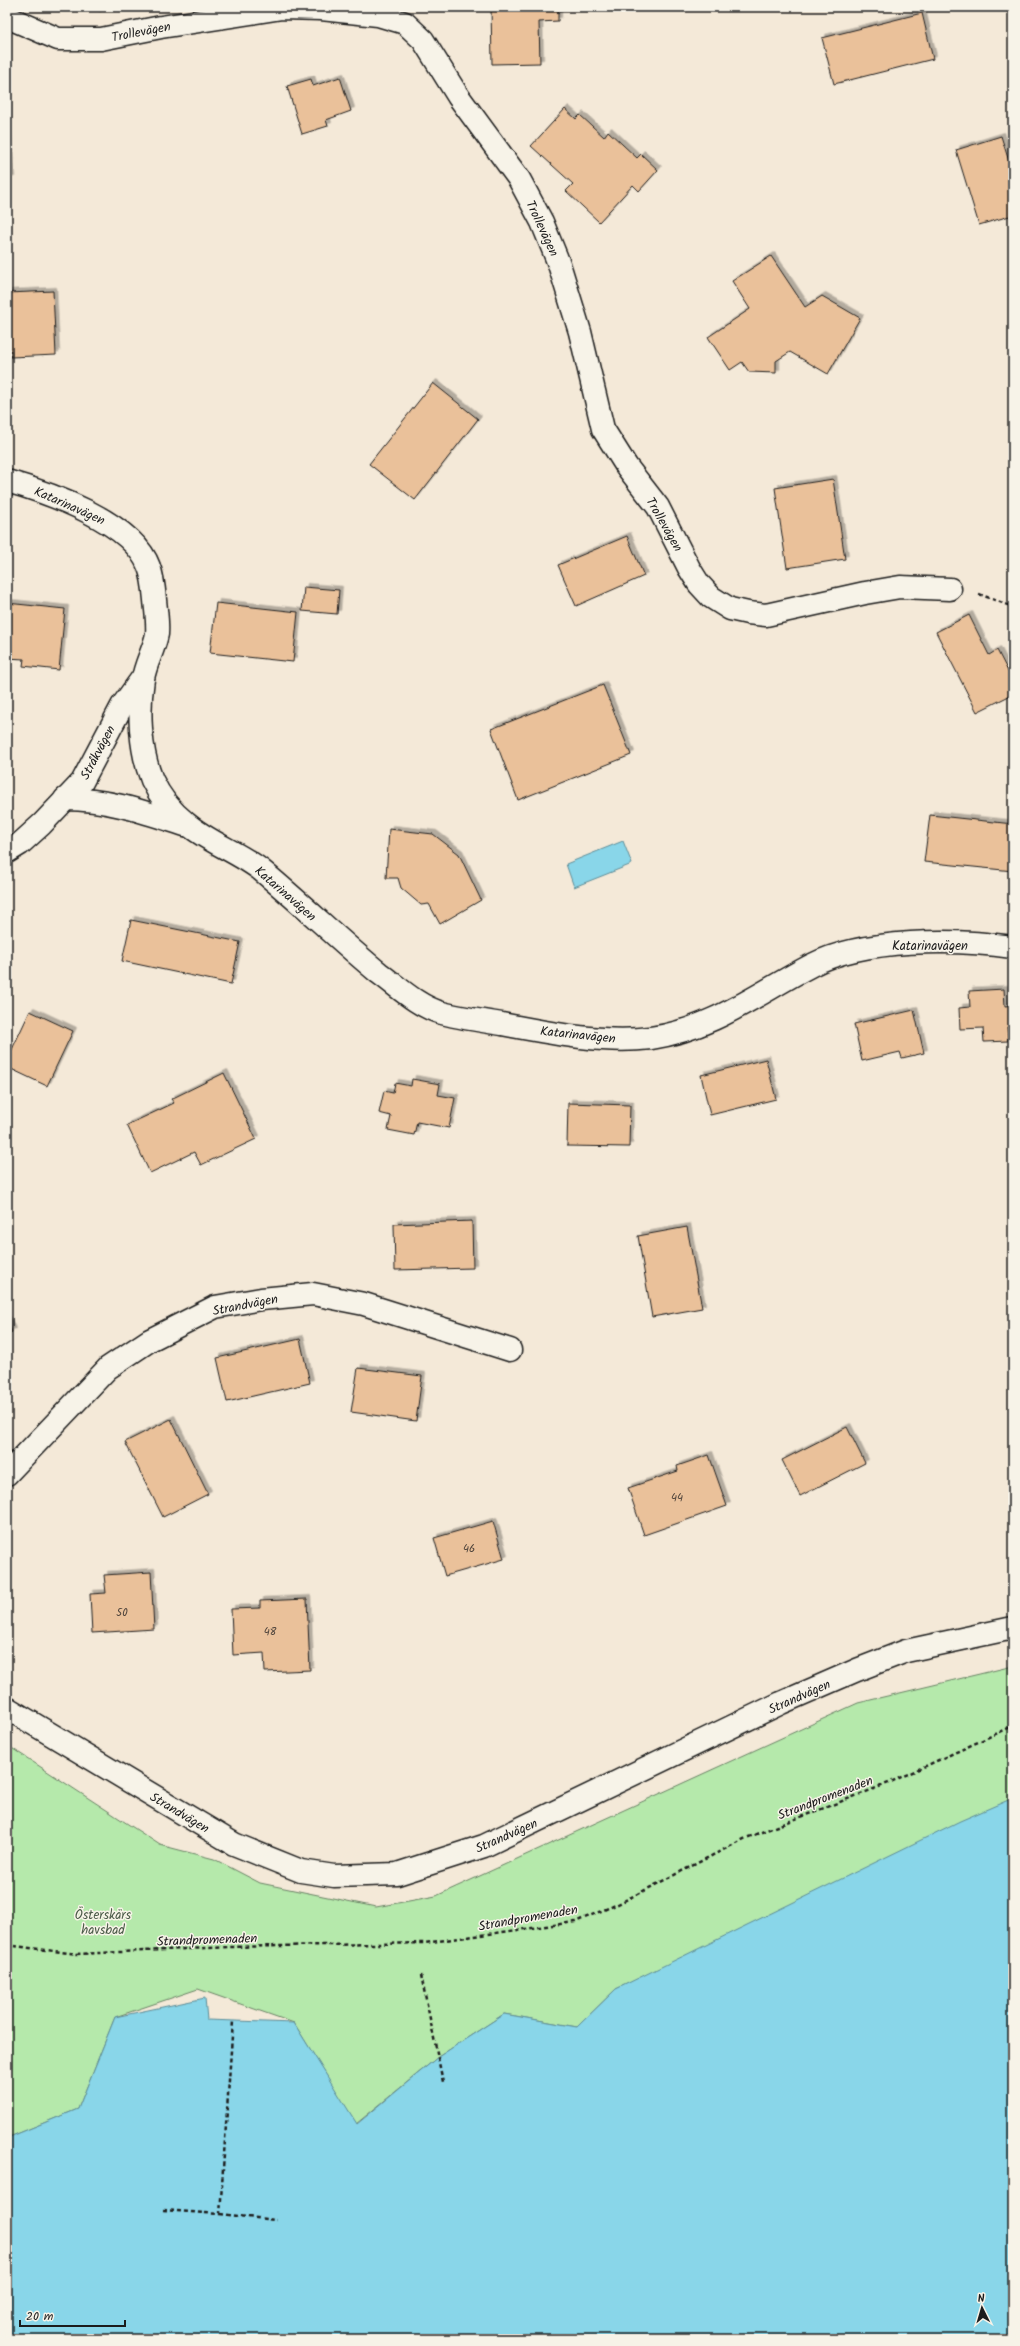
<svg xmlns="http://www.w3.org/2000/svg" width="1020" height="2346" font-family="Kalam,sans-serif">
<defs>
<filter id="shadow"><feDropShadow dx="3.5" dy="-3.5" stdDeviation="0" flood-color="#0004"/></filter>
</defs>
<rect width="100%" height="100%" fill="#f4e9d8"/>
<filter id="ink" filterUnits="userSpaceOnUse"><feTurbulence type="fractalNoise" baseFrequency=".025" numOctaves="2"/><feDisplacementMap in="SourceGraphic" scale="8" xChannelSelector="R" yChannelSelector="G"/><feConvolveMatrix kernelMatrix="1 2 1 2 8 2 1 2 1" color-interpolation-filters="sRGB"/></filter>
<g filter="url(#ink)">
<!-- green -->
<polygon fill="#b5e9ab" stroke="#688264" points="1013,1666 1013,1813 616,1989 577,2027 504,2014 438,2057 356,2124 294,2023 198,1989 115,2017 78,2109 7,2138 7,1745 160,1845 214,1859 260,1883 376,1907 436,1896 858,1703"/>
<!-- water -->
<g fill="#89d6e9" stroke="#5d8c97">
<polygon points="623,841 632,864 574,887 566,864"/>
<polygon points="1013,1798 1013,2339 7,2339 7,2138 78,2109 115,2017 205,1998 207,2020 294,2023 357,2124 438,2057 504,2014 577,2027 616,1989 960,1821"/>
</g>
<!-- building -->
<g fill="#eac19a" stroke="#1c1c1c" filter="url(#shadow)">
<polygon points="98,7 119,7 99,11"/>
<polygon points="491,7 558,7 558,21 539,22 540,63 492,64"/>
<polygon points="922,13 933,59 834,84 822,38"/>
<polygon points="340,77 351,111 326,120 328,126 302,134 287,86 311,79 313,86"/>
<polygon points="565,109 576,119 580,115 604,137 608,131 637,158 641,154 658,170 639,191 633,185 599,222 566,191 573,184 531,146"/>
<polygon points="7,128 11,180 7,180"/>
<polygon points="1001,136 1013,174 1013,215 979,225 956,150"/>
<polygon points="771,256 805,307 822,296 860,318 828,374 790,352 776,361 776,373 749,372 742,362 730,370 708,337 750,309 732,281"/>
<polygon points="53,291 56,355 11,357 11,350 7,350 8,293"/>
<polygon points="433,383 478,419 415,500 369,464"/>
<polygon points="833,479 845,559 787,568 775,488"/>
<polygon points="627,536 644,576 576,606 558,565"/>
<polygon points="304,587 339,590 337,614 302,611"/>
<polygon points="7,603 65,609 59,670 23,666 24,659 7,658"/>
<polygon points="216,603 298,612 293,662 210,653"/>
<polygon points="969,615 989,655 997,650 1013,681 1013,694 977,712 936,632"/>
<polygon points="603,685 631,755 518,800 491,729"/>
<polygon points="930,815 1013,824 1013,871 924,862"/>
<polygon points="389,829 433,834 459,854 481,900 440,924 429,904 421,905 401,888 398,878 386,878"/>
<polygon points="131,920 240,942 231,984 122,961"/>
<polygon points="1004,989 1005,1006 1013,1005 1013,1027 1007,1027 1008,1041 984,1042 983,1028 960,1029 959,1008 970,1007 969,991"/>
<polygon points="914,1010 924,1053 902,1058 900,1052 862,1061 854,1024"/>
<polygon points="30,1011 73,1031 47,1086 7,1067 7,1060"/>
<polygon points="766,1059 776,1099 710,1115 701,1075"/>
<polygon points="224,1073 256,1139 201,1165 194,1152 150,1173 127,1125 174,1103 171,1099"/>
<polygon points="412,1079 440,1084 438,1095 455,1098 449,1128 417,1122 414,1135 388,1130 391,1116 379,1113 384,1091 393,1093 395,1083 411,1086"/>
<polygon points="568,1103 630,1105 629,1147 567,1146"/>
<polygon points="472,1221 473,1268 395,1270 394,1224"/>
<polygon points="687,1227 702,1308 652,1317 638,1236"/>
<polygon points="7,1320 12,1332 7,1334"/>
<polygon points="300,1339 310,1383 227,1402 217,1358"/>
<polygon points="358,1368 422,1376 416,1421 351,1412"/>
<polygon points="171,1419 208,1494 163,1517 125,1442"/>
<polygon points="847,1427 865,1463 800,1496 782,1460"/>
<polygon points="709,1455 727,1506 644,1535 628,1488 678,1471 677,1466"/>
<polygon points="493,1521 504,1559 445,1576 434,1538"/>
<polygon points="151,1572 154,1629 92,1633 90,1594 106,1593 104,1575"/>
<polygon points="307,1599 310,1670 265,1672 264,1653 233,1655 231,1609 260,1608 260,1601"/>
</g>
<g fill="none" stroke-linecap="round" stroke-linejoin="round">
<defs>
<g id="minor">
<polyline points="7,17 58,39 101,39 161,27 282,8 321,9 378,15 405,23 423,40 458,96 519,179 542,222 559,264 580,332 603,429 627,467 658,507 689,568 699,584 711,597 730,609 748,613 766,615 865,593 900,587 950,589"/>
<path d="M7 481C49 493 133 522 149 567 153 577 154 589 155 600 156 611 158 623 157 634 154 650 145 664 143 679 138 711 140 751 152 780 160 797 172 812 186 823 208 842 238 852 261 870 301 903 339 940 379 973 398 987 419 1007 442 1013 462 1018 482 1021 502 1024 550 1033 603 1044 651 1038 713 1029 758 993 812 965 864 938 956 939 1013 947"/>
<path d="M65 799C108 799 145 812 185 825"/>
<polyline points="7,852 20,844 42,824 82,782 122,706 143,677"/>
<polyline points="7,1474 108,1368 150,1340 215,1307 261,1299 313,1294 364,1304 510,1350"/>
<polyline points="7,1708 234,1844 301,1871 334,1876 397,1874 484,1846 781,1703 857,1670 906,1651 1013,1628"/>
</g>
</defs>
<!-- minor casing -->
<use href="#minor" stroke="#1c1c1c" stroke-width="25"/>
<!-- path -->
<g stroke="#1c1c1c" stroke-width="2.5" stroke-dasharray="4 3" stroke-linecap="butt">
<polyline points="979,594 1013,607"/>
<polyline points="7,1945 77,1954 230,1947 424,1943 575,1922 618,1904 746,1838 884,1785 1013,1726"/>
<polyline points="421,1975 443,2082"/>
<polyline points="163,2210 220,2214 233,2021"/>
<polyline points="220,2214 276,2220"/>
</g>
<!-- minor -->
<use href="#minor" stroke="#f7f3e8" stroke-width="22"/>
</g>
</g>
<g text-anchor="middle" stroke-width="3" stroke-linejoin="round" paint-order="stroke">
<!-- number labels -->
<g font-size="11" fill="#50453c">
<text x="677" y="1501">44</text>
<text x="469" y="1552">46</text>
<text x="122" y="1616">50</text>
<text x="270" y="1635">48</text>
</g>
<!-- street labels -->
<g font-size="13" fill="#1c1c1c" stroke="#f7f3e8">
<text transform="translate(141 31) rotate(-11)" y="5">Trollevägen</text>
<text transform="translate(543 228) rotate(65)" y="5">Trollevägen</text>
<text transform="translate(70 505) rotate(24)" y="5">Katarinavägen</text>
<text transform="translate(665 524) rotate(60)" y="5">Trollevägen</text>
<text transform="translate(97 752) rotate(-62)" y="5">Stråkvägen</text>
<text transform="translate(286 893) rotate(41)" y="5">Katarinavägen</text>
<text x="930" y="950">Katarinavägen</text>
<text transform="translate(578 1034) rotate(6)" y="5">Katarinavägen</text>
<text transform="translate(245 1304) rotate(-11)" y="5">Strandvägen</text>
<text transform="translate(799 1696) rotate(-24)" y="5">Strandvägen</text>
<text transform="translate(825 1797) rotate(-21)" y="5">Strandpromenaden</text>
<text transform="translate(180 1812) rotate(31)" y="5">Strandvägen</text>
<text transform="translate(506 1835) rotate(-24)" y="5">Strandvägen</text>
<text transform="translate(528 1917) rotate(-10)" y="5">Strandpromenaden</text>
<text transform="translate(207 1939) rotate(-2)" y="5">Strandpromenaden</text>
</g>
<!-- park labels -->
<g font-size="13" fill="#4a5a47" stroke="#f7f3e8">
<text x="103" y="1919">Österskärs<tspan x="103" dy="15">havsbad</tspan></text>
</g>
</g>
<!-- margin -->
<rect width="1020" height="2346" fill="none" stroke="#f7f3e8" stroke-width="24"/>
<rect x="12" y="12" width="996" height="2322" fill="none" stroke="#1c1c1c" stroke-width="1.5" filter="url(#ink)"/>
<!-- north arrow -->
<g transform="translate(982 2308) rotate(355)" stroke="#f7f3e8" stroke-width="3" paint-order="stroke">
<path d="M0-3L7 15L0 10L-7 15Z" fill="#1c1c1c"/>
<text y="-6" font-size="11" font-weight="bold" text-anchor="middle" fill="#1c1c1c">N</text>
</g>
<!-- scale -->
<path d="M20 2320v6h105v-6" fill="none" stroke="#1c1c1c" stroke-width="2"/>
<text x="26" y="2320" font-size="12" fill="#1c1c1c" stroke="#f7f3e8" stroke-width="3" paint-order="stroke">20 m</text>
</svg>
